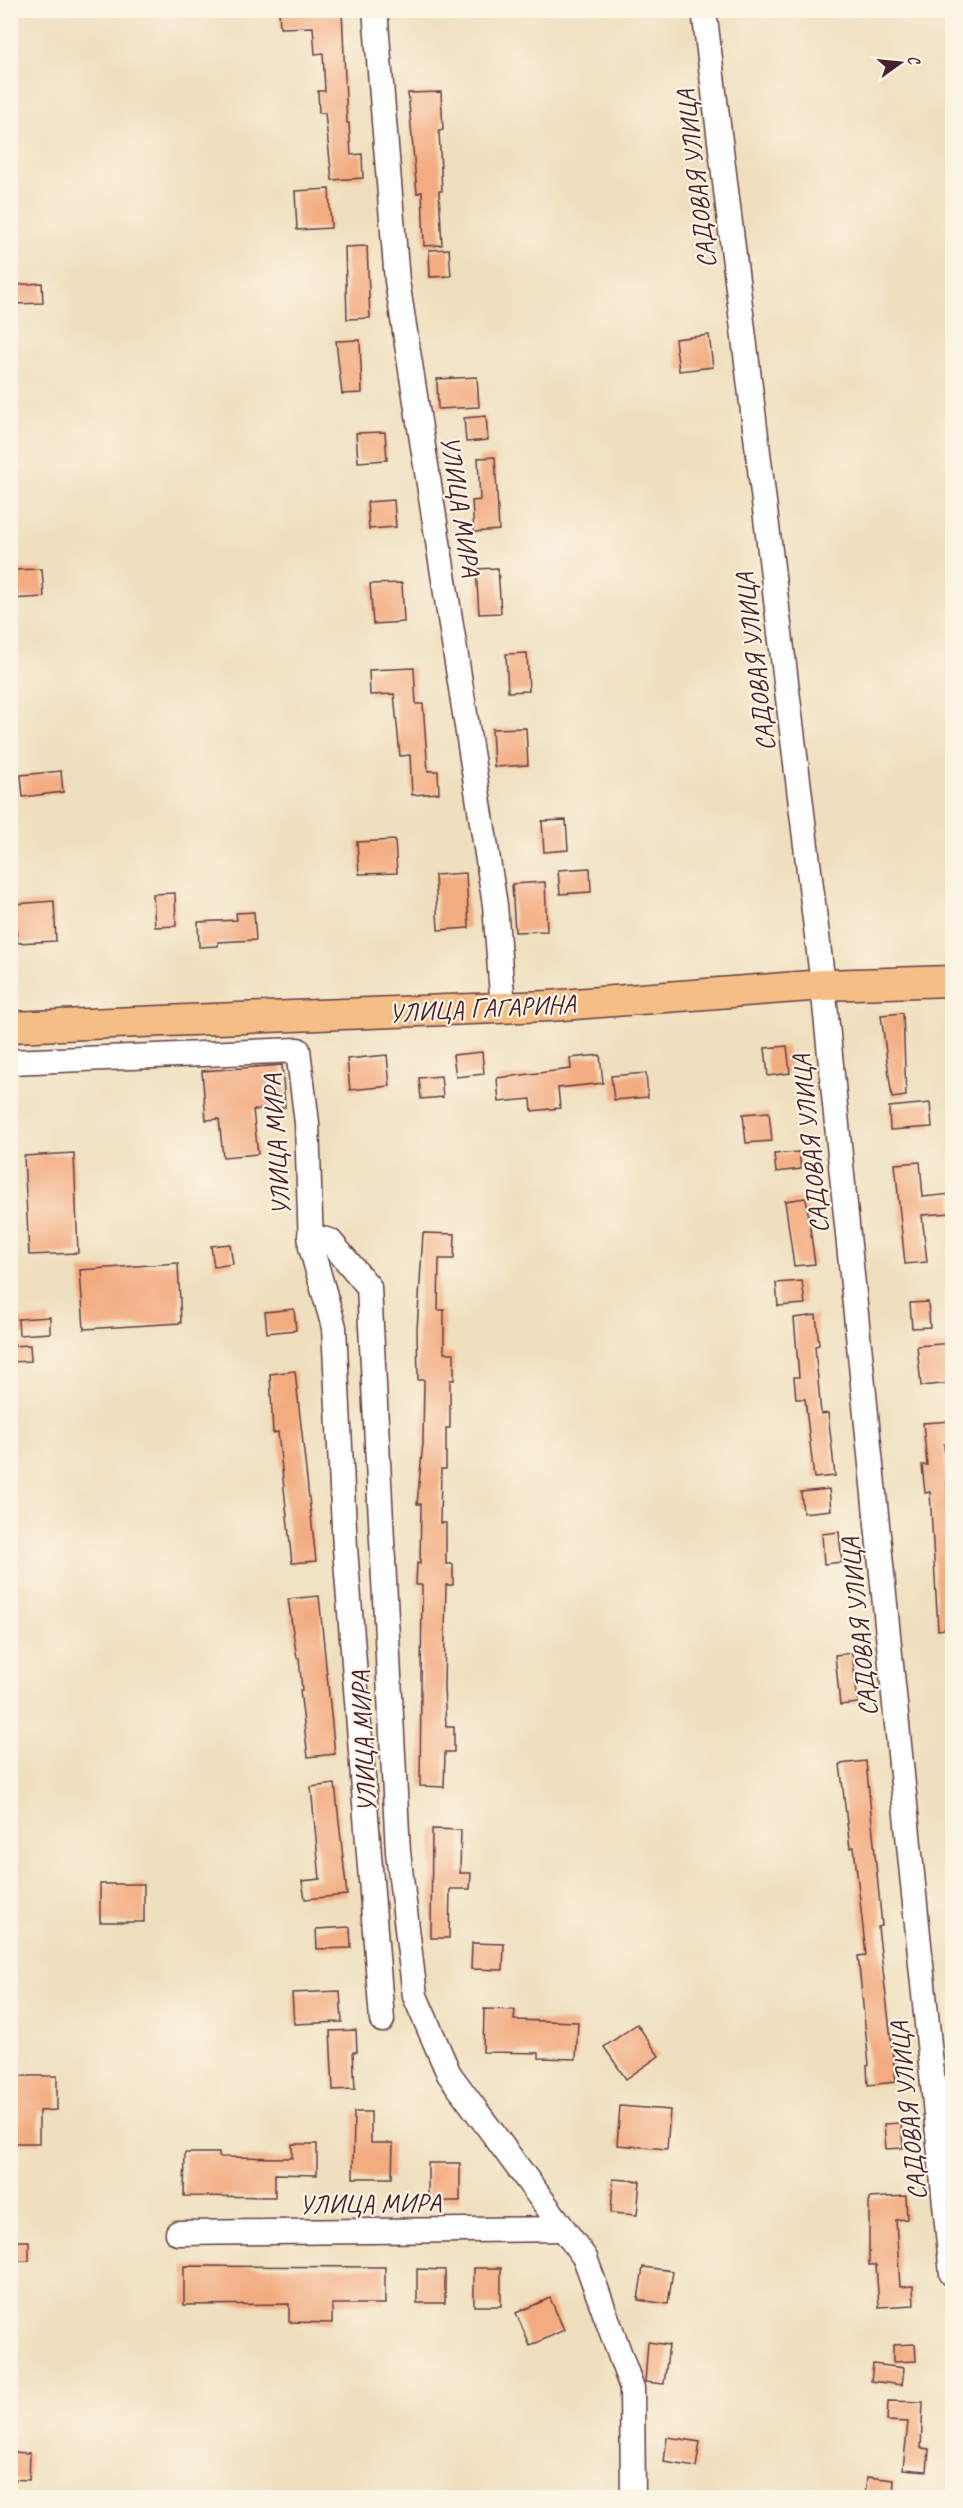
<svg xmlns="http://www.w3.org/2000/svg" width="963" height="2508" font-family="Caveat,sans-serif">
<rect width="100%" height="100%" fill="#fcf5e5"/>
<filter id="ink" filterUnits="userSpaceOnUse"><feTurbulence type="fractalNoise" baseFrequency=".0167" numOctaves="2"/><feDisplacementMap in="SourceGraphic" scale="12" xChannelSelector="R" yChannelSelector="G"/><feConvolveMatrix kernelMatrix="1 2 1 2 8 2 1 2 1" color-interpolation-filters="sRGB"/></filter>
<filter id="wash" filterUnits="userSpaceOnUse"><feTurbulence type="fractalNoise" baseFrequency=".008" numOctaves="4" result="noise"/><feDisplacementMap in="SourceGraphic" scale="24" xChannelSelector="R" yChannelSelector="G"/><feGaussianBlur stdDeviation="1.35" result="paint"/><feColorMatrix in="noise" values="0 0 0 0 0 0 0 0 0 0 0 0 0 0 0 0 0 1.4 0 .05"/><feComposite in="paint" operator="in"/></filter>
<g filter="url(#wash)">
<rect width="100%" height="100%" fill="#efdfbe"/>
<g id="blocks">
<!-- building -->
<g fill="#f3ab80">
<polygon points="279,10 342,10 347,123 349,123 351,155 362,154 363,178 332,180 325,113 319,113 318,91 325,91 323,53 315,54 313,27 280,28"/>
<polygon points="441,92 443,130 439,131 442,191 439,191 442,245 424,246 422,192 417,193 408,93"/>
<polygon points="329,189 331,228 297,230 295,191"/>
<polygon points="367,246 370,318 347,319 345,247"/>
<polygon points="449,249 451,276 430,277 429,250"/>
<polygon points="42,283 43,303 15,304 14,285"/>
<polygon points="709,335 713,367 679,371 675,339"/>
<polygon points="360,340 362,393 342,394 336,341"/>
<polygon points="477,377 479,407 438,409 437,379"/>
<polygon points="486,416 488,440 466,442 464,418"/>
<polygon points="385,432 387,460 358,462 356,433"/>
<polygon points="495,457 499,530 474,532 472,501 480,500 478,458"/>
<polygon points="394,500 396,527 369,529 367,502"/>
<polygon points="498,568 501,613 479,614 476,569"/>
<polygon points="42,569 44,597 10,599 10,570"/>
<polygon points="402,583 404,622 373,624 370,584"/>
<polygon points="527,653 529,691 508,692 506,654"/>
<polygon points="414,668 416,704 423,704 428,771 438,771 439,793 412,795 410,755 400,756 394,694 370,695 369,670"/>
<polygon points="526,728 528,765 494,767 492,729"/>
<polygon points="61,771 63,792 23,797 21,775"/>
<polygon points="566,820 568,850 544,852 542,821"/>
<polygon points="395,840 397,873 359,874 357,842"/>
<polygon points="590,868 591,892 560,894 558,870"/>
<polygon points="466,873 469,928 438,930 435,875"/>
<polygon points="545,882 547,931 515,932 512,884"/>
<polygon points="175,893 176,926 155,927 153,894"/>
<polygon points="54,901 56,941 17,943 15,904"/>
<polygon points="254,912 256,940 218,942 218,946 199,947 198,922 237,920 236,913"/>
<polygon points="903,1013 906,1096 892,1098 881,1015"/>
<polygon points="787,1046 790,1073 768,1076 765,1048"/>
<polygon points="482,1052 484,1074 456,1077 453,1055"/>
<polygon points="387,1055 390,1086 350,1090 347,1059"/>
<polygon points="600,1055 603,1083 558,1088 560,1108 532,1111 531,1099 499,1102 497,1078 571,1069 570,1058"/>
<polygon points="282,1065 285,1107 253,1110 258,1154 223,1157 219,1119 206,1120 202,1071"/>
<polygon points="646,1073 648,1097 614,1100 611,1076"/>
<polygon points="441,1076 443,1097 421,1099 419,1078"/>
<polygon points="930,1103 932,1127 890,1130 889,1107"/>
<polygon points="769,1112 772,1141 746,1143 743,1114"/>
<polygon points="799,1152 801,1169 776,1172 774,1154"/>
<polygon points="74,1153 78,1253 29,1255 24,1156"/>
<polygon points="920,1162 923,1197 952,1194 952,1213 922,1215 927,1262 905,1264 895,1164"/>
<polygon points="806,1198 815,1264 794,1266 785,1201"/>
<polygon points="423,1233 455,1234 454,1259 439,1259 438,1310 444,1310 444,1353 454,1353 454,1380 450,1380 450,1428 446,1428 446,1469 441,1469 440,1523 446,1523 446,1564 453,1564 453,1585 446,1585 444,1687 446,1727 454,1727 454,1752 445,1752 444,1787 420,1786 422,1585 416,1585 417,1563 420,1564 421,1504 417,1504 423,1443 424,1380 418,1380 417,1330"/>
<polygon points="230,1244 233,1264 214,1267 211,1246"/>
<polygon points="178,1263 181,1323 84,1329 80,1270"/>
<polygon points="802,1281 805,1304 778,1306 776,1283"/>
<polygon points="928,1302 930,1327 912,1328 910,1303"/>
<polygon points="294,1309 296,1330 267,1333 265,1312"/>
<polygon points="816,1315 819,1345 815,1346 821,1414 828,1413 835,1476 814,1478 805,1399 796,1399 794,1377 799,1377 794,1318"/>
<polygon points="50,1317 50,1333 19,1335 18,1319"/>
<polygon points="952,1343 952,1383 921,1386 917,1346"/>
<polygon points="30,1345 31,1361 10,1362 10,1346"/>
<polygon points="295,1371 316,1561 292,1563 278,1432 273,1433 270,1374"/>
<polygon points="952,1421 952,1444 944,1444 950,1520 952,1520 952,1628 938,1630 930,1492 925,1493 922,1465 927,1465 923,1423"/>
<polygon points="829,1489 831,1510 803,1513 801,1492"/>
<polygon points="839,1532 842,1562 824,1564 822,1534"/>
<polygon points="319,1596 335,1754 308,1757 300,1690 302,1690 299,1658 297,1658 288,1599"/>
<polygon points="852,1653 858,1703 840,1705 835,1655"/>
<polygon points="866,1761 882,1926 878,1927 896,2082 868,2085 867,2066 869,2065 858,1956 866,1955 854,1847 850,1848 840,1764"/>
<polygon points="335,1784 347,1895 305,1899 302,1881 320,1879 311,1787"/>
<polygon points="432,1829 461,1830 460,1873 471,1873 470,1889 450,1889 449,1938 431,1938"/>
<rect x="100" y="1884" width="44" height="38"/>
<polygon points="350,1927 351,1948 317,1949 316,1929"/>
<polygon points="472,1943 504,1944 503,1970 471,1969"/>
<polygon points="340,1991 342,2022 294,2024 292,1993"/>
<polygon points="484,2009 515,2010 514,2020 578,2022 576,2059 539,2058 539,2053 483,2052"/>
<polygon points="637,2024 659,2056 626,2079 604,2047"/>
<polygon points="356,2030 357,2052 353,2052 355,2089 333,2090 330,2031"/>
<polygon points="10,2076 57,2076 57,2110 39,2111 39,2143 10,2143"/>
<polygon points="620,2106 670,2110 667,2149 617,2145"/>
<polygon points="354,2112 371,2112 371,2143 393,2143 392,2178 353,2178"/>
<polygon points="901,2123 903,2148 886,2149 884,2124"/>
<polygon points="292,2144 317,2144 317,2175 275,2174 275,2197 184,2196 185,2153 219,2153 219,2157 292,2158"/>
<rect x="428" y="2163" width="32" height="38"/>
<polygon points="613,2179 640,2181 637,2215 611,2213"/>
<polygon points="906,2196 907,2219 896,2220 900,2287 913,2286 914,2305 879,2307 876,2265 869,2265 869,2198"/>
<rect x="10" y="2241" width="19" height="20"/>
<polygon points="184,2266 385,2267 385,2304 332,2304 332,2323 289,2322 289,2304 184,2305"/>
<polygon points="643,2267 673,2271 668,2304 638,2300"/>
<rect x="474" y="2268" width="27" height="38"/>
<polygon points="417,2269 445,2270 445,2303 417,2303"/>
<polygon points="550,2298 564,2330 530,2346 516,2313"/>
<polygon points="648,2342 669,2345 664,2384 645,2382"/>
<polygon points="915,2344 916,2361 893,2362 893,2345"/>
<polygon points="873,2364 904,2368 902,2385 871,2381"/>
<polygon points="888,2401 923,2402 921,2448 929,2449 927,2471 903,2469 908,2422 887,2421"/>
<polygon points="667,2437 700,2442 696,2467 664,2462"/>
<polygon points="10,2452 30,2453 29,2480 10,2479"/>
<polygon points="867,2477 894,2480 893,2498 865,2496"/>
</g>
</g>
</g>
<g filter="url(#ink)">
<use href="#blocks" fill-opacity="0" stroke="#633c41" stroke-width="1.5"/>
<g fill="none" stroke-linecap="round" stroke-linejoin="round">
<defs>
<g id="minor">
<polyline points="375,10 397,281 495,905 503,1008"/>
<polyline points="704,10 823,985 952,2274"/>
<polyline points="10,1062 298,1050 307,1123 311,1247 334,1327 345,1548 382,2020"/>
<polyline points="310,1236 330,1241 369,1287 398,1852 415,1996 449,2074 585,2258 632,2388 633,2498"/>
<polyline points="178,2233 563,2229"/>
</g>
<polyline id="major" points="10,1027 548,1006 823,985 952,981"/>
</defs>
<!-- minor casing -->
<use href="#minor" stroke="#633c41" stroke-width="27"/>
<!-- major casing -->
<use href="#major" stroke="#633c41" stroke-width="33"/>
<!-- minor -->
<use href="#minor" stroke="#fff" stroke-width="24"/>
<!-- major -->
<use href="#major" stroke="#f6be87" stroke-width="30"/>
</g>
</g>
<g text-anchor="middle" stroke-width="4.5" stroke-linejoin="round" paint-order="stroke">
<!-- street labels -->
<g font-size="26" fill="#4a1f2b" stroke="#fcf5e5">
<text transform="translate(696 179) rotate(-97)" y="9">САДОВАЯ УЛИЦА</text>
<text transform="translate(461 506) rotate(81)" y="9">УЛИЦА МИРА</text>
<text transform="translate(755 662) rotate(-97)" y="9">САДОВАЯ УЛИЦА</text>
<text transform="translate(482 1008) rotate(-3)" y="9">УЛИЦА ГАГАРИНА</text>
<text transform="translate(810 1144) rotate(-96)" y="9">САДОВАЯ УЛИЦА</text>
<text transform="translate(276 1145) rotate(-94)" y="9">УЛИЦА МИРА</text>
<text transform="translate(859 1627) rotate(-96)" y="9">САДОВАЯ УЛИЦА</text>
<text transform="translate(363 1742) rotate(-93)" y="9">УЛИЦА МИРА</text>
<text transform="translate(908 2111) rotate(-96)" y="9">САДОВАЯ УЛИЦА</text>
<text transform="translate(370 2203) rotate(-1)" y="9">УЛИЦА МИРА</text>
</g>
</g>
<!-- margin -->
<rect width="963" height="2508" fill="none" stroke="#fcf5e5" stroke-width="36"/>
<!-- north arrow -->
<g transform="translate(900 63) rotate(75)" stroke="#fcf5e5" stroke-width="4.5" paint-order="stroke">
<path d="M0-4.5L10 22L0 15L-10 22Z" fill="#4a1f2b"/>
<text y="-9" font-size="16" font-weight="bold" text-anchor="middle" fill="#4a1f2b">С</text>
</g>
</svg>
